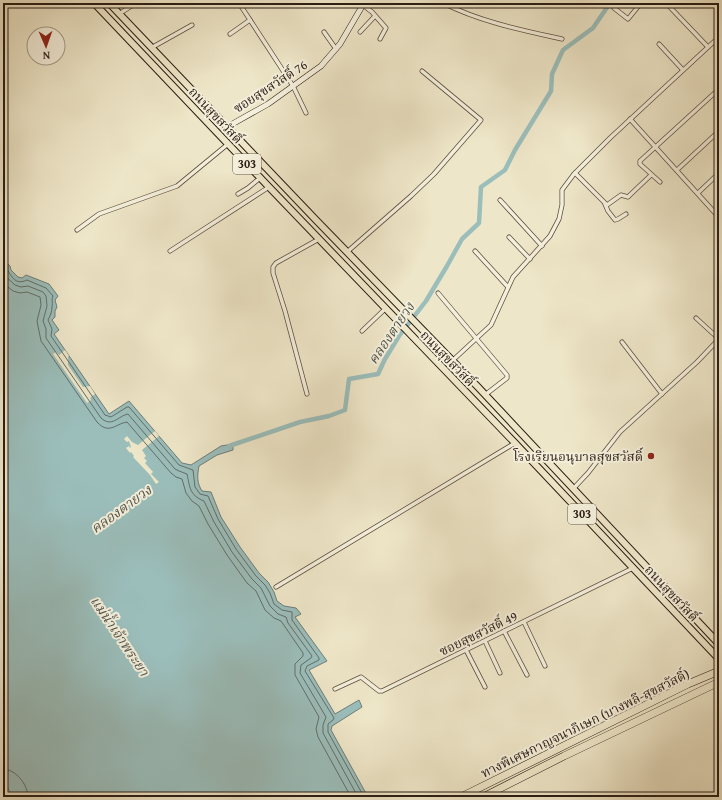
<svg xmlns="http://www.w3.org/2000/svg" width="722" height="800" font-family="'Gentium Book Plus','Noto Serif Thai',serif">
<rect width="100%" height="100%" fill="#eee6c8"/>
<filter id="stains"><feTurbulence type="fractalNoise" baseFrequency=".005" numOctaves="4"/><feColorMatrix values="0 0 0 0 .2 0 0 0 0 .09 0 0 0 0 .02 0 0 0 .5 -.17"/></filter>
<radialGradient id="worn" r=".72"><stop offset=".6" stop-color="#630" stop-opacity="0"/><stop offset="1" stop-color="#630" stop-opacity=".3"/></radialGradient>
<!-- water -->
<path fill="#9bbebb" stroke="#6e7d78" d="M3 259 10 266 11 270 18 277 22 278 26 275 49 284 58 296 55 300 57 307 55 311V317L52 320 59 330 54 334 109 414 129 401 182 463 191 465 221 446 233 444V450L217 455 199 466C197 476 197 483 202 491L211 492 221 517 240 547 259 573 268 582 274 592 277 601 284 606 296 608 301 614 295 617 327 661 309 670 335 714 359 700 362 707 332 726 331 730 368 797H14L3 782Z"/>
<!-- pier -->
<g fill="#eee6c8">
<polygon points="65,350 69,356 68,357 68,365 83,387 90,386 95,394 90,398 91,400 87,403 53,354 56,352 59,355"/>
<polygon points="155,431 159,436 142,450 146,456 144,458 147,461 145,463 153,472 151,474 159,482 156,484 150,475 133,457 134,456 131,452 130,453 126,448 129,446 130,448 131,447 129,441 127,442 124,439 127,436 132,442 138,445"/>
</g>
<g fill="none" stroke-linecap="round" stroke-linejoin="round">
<!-- shore -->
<g stroke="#636d67" stroke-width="1">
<path d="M3 265C11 271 12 287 27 280L46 288 53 296C51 300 53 302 52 307 52 312 50 316 48 320L52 329 51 336 105 415 111 417 127 407H129L179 465 193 470 195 487 200 494 208 496 218 519 236 549 256 576 265 585 270 593 274 604 282 610 292 612V620L319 658V660L307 666 305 671 334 718 333 720 328 724V732L364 797"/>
<path d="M3 274 15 285 21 287 28 286 43 292 46 296 47 306 43 321 46 329V338L101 418C112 428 118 416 128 414L175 469 179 471 187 474C190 487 189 495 204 501L214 522 232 552 252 579 261 588 270 606 278 614 286 617 288 623 312 656 311 658 301 665 300 673 326 717 323 725V733L358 797"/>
<path d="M3 283 13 291 20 293 27 292 40 297 41 305 37 321 41 341 97 422C109 435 115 424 127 422L171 473 176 477 182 479 186 493 192 501 199 506 208 524 227 555 247 583 256 591 265 610 274 618 281 621 303 653V656L295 664V675L319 717 316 729 318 737 351 797"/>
<path d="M3 769C16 769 28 785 28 797"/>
</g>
<!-- canal -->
<polyline stroke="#9bbebb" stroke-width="4.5" points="229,446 300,422 329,416 345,410 349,379 378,374 385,359 399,336 426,301 447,266 462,239 479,223 481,187 505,170 515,150 551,91 552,74 563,50 593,28 610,3"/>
<defs>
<g id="street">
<polyline points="239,3 293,86 306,113"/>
<path d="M443 3C481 22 521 30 562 39"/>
<polyline points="666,3 708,47"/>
<polyline points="363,5 372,12 386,28 380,39"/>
<polyline points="614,8 628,19 641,3"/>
<polyline points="119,14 136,3"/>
<polyline points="324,32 336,49"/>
<polyline points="360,32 375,16"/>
<polyline points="230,34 250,20"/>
<polyline points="659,44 683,70"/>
<polyline points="151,48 192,25"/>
<polyline points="630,119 716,214 719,215"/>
<polyline points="677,170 719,131"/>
<polyline points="575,173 607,205 621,195 628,197 631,194 651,175"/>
<polyline points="660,182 640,164 640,161 719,89"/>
<polyline points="698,193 719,173"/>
<polyline points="238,194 248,188 260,178"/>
<polyline points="500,200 542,246"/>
<polyline points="605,204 608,211 615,220 618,219 626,214"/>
<polyline points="77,230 99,214 177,186 228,144"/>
<polyline points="509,237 530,259"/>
<polyline points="170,251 269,187"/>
<polyline points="475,251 508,287"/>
<polyline points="347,252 411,196 434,174 481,120 422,71"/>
<polyline points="438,293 507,375 507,378 485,395"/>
<polyline points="696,318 719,339"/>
<polyline points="362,331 386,308"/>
<polyline points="622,342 662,394"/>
<polyline points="452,361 491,325 513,277 550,236 559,219 562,205 562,190 574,174 610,138 719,37"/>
<polyline points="307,394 285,311 273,273 273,267 276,263 319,239"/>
<polyline points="573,489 588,473 620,432 697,362 719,339"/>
<polyline points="276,587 515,443"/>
<polyline points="524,622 545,666"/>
<polyline points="504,631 527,675"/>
<polyline points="485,641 500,673"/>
<polyline points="466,650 485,687"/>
<polyline points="335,689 361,677 379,691 382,691 633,568"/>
</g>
<polyline id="secondary" points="227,127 268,104 321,66 340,44 364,3"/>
<g id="primary">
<polyline points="94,3 269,187 515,443 719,659"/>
<polyline points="109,3 316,220 477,386 719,644"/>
</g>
<g id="highway">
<polyline points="461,797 688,684 719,671"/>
<polyline points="483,797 564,756 719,682"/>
</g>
</defs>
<!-- street casing -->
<use href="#street" stroke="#5c4e40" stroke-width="5"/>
<!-- secondary casing -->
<use href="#secondary" stroke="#2b1c13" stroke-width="6"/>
<!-- primary casing -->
<use href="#primary" stroke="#2b1c13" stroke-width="8"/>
<!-- highway casing -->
<use href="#highway" stroke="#2b1c13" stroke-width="8"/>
<!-- street -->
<use href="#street" stroke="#f4efdb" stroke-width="3.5"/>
<!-- secondary -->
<use href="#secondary" stroke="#f4efdb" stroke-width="5"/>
<!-- primary -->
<use href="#primary" stroke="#eee6c8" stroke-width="6"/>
<!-- highway -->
<use href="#highway" stroke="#eee6c8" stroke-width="7"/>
</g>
<!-- markers -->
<circle fill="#8f2418" stroke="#f4efdb" stroke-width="1.5" cx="651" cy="456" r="4"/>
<g text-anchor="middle" stroke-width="4" stroke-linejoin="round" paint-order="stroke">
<!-- shield labels -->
<g fill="#f4efdb" stroke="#675b4f" stroke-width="1">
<rect x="233" y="154" width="28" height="20" rx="3"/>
<rect x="568" y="504" width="28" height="20" rx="3"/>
</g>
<g font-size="12" font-weight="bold" fill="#2b1c13">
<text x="247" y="168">303</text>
<text x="582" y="518">303</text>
</g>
<!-- street labels -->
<g font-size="13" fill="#2b1c13" stroke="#f4efdb">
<text transform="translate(270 86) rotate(-33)" y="5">ซอยสุขสวัสดิ์ 76</text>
<text transform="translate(216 115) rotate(47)" y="5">ถนนสุขสวัสดิ์</text>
<text transform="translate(448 358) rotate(46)" y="5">ถนนสุขสวัสดิ์</text>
<text transform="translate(672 593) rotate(47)" y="5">ถนนสุขสวัสดิ์</text>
<text transform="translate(478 633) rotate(-26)" y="5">ซอยสุขสวัสดิ์ 49</text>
<text transform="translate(585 723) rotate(-26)" y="5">ทางพิเศษกาญจนาภิเษก (บางพลี-สุขสวัสดิ์)</text>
</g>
<!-- poi labels -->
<g font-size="13" fill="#2b1c13" stroke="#f4efdb" text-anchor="end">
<text x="643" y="461">โรงเรียนอนุบาลสุขสวัสดิ์</text>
</g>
<!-- water labels -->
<g font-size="14" font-style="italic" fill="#52554e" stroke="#f4efdb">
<text transform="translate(391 333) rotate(-56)" y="5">คลองตายวง</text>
<text transform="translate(121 509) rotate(-36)" y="5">คลองตายวง</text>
<text transform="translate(120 636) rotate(56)" y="5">แม่น้ำเจ้าพระยา</text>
</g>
</g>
<!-- margin -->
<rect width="722" height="800" fill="none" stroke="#eee6c8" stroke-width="16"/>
<rect x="4" y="4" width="714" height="792" fill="none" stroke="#2b1c13" stroke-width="2"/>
<rect x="8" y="8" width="706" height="784" fill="none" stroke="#2b1c13"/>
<!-- north arrow -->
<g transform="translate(46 46) rotate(178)"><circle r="19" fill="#f4efdb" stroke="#a49b8b"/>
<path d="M0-3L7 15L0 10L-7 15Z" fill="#8f2418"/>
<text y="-6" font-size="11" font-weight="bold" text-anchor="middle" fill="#2b1c13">N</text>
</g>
<rect width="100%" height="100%" filter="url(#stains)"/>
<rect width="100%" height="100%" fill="url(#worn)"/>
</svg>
